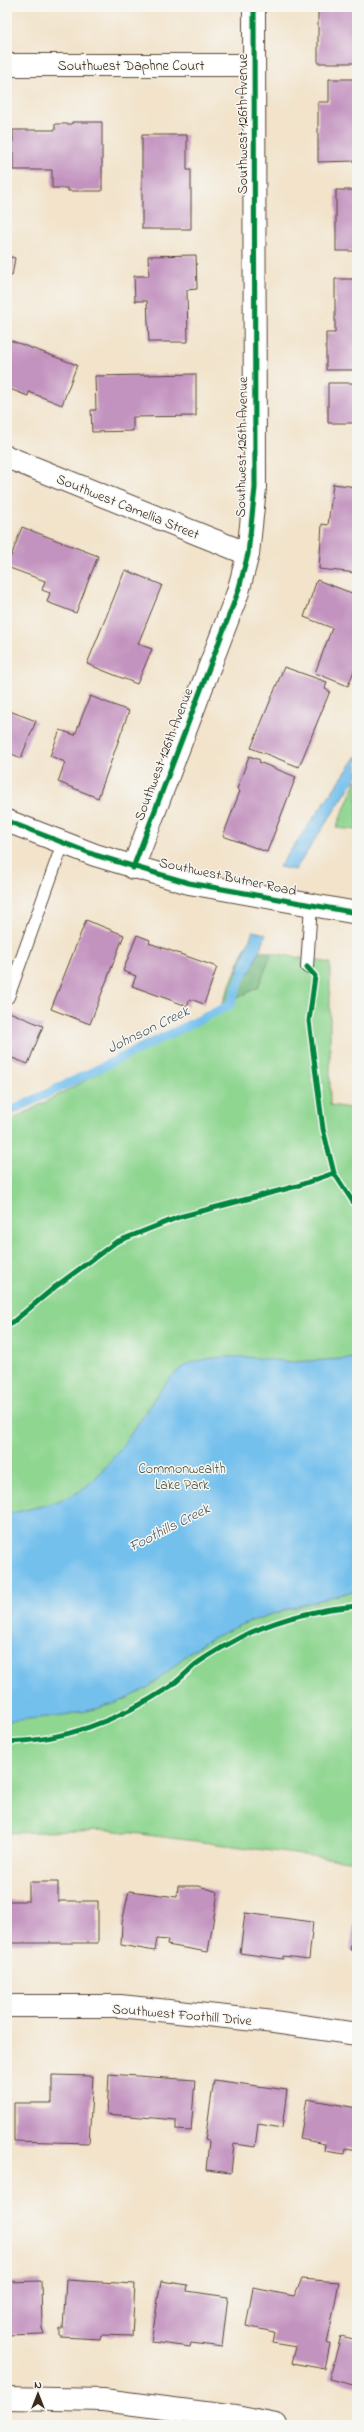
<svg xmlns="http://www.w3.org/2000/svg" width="364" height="2432" font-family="'Indie Flower',sans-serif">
<rect width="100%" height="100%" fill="#f6f6f2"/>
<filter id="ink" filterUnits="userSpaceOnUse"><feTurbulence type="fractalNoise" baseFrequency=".025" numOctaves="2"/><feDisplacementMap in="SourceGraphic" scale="8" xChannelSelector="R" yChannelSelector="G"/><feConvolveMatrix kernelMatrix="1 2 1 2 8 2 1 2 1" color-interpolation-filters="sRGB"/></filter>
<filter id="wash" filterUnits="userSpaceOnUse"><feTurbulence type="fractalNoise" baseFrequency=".012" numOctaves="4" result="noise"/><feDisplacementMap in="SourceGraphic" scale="16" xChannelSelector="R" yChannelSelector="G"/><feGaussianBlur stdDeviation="0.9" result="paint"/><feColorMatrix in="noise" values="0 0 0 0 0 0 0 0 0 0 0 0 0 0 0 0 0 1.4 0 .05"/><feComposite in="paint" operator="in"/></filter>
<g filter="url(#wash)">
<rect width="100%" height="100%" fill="#f2e3ca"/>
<!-- green -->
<g fill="#8fd691" stroke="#658058">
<polygon points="357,779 357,830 336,828"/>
<polygon points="272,953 330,963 330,1105 357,1109 357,1862 109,1830 7,1833 7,1117 10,1121 258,987"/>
</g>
<!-- forest -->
<polygon fill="#73b77b" stroke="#57704c" points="245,948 272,953 258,987 221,1007"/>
<!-- water -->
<g fill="#73c0ed" stroke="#577586">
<polygon points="357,756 357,776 295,870 279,867"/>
<polygon points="253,931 266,934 251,972 237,972"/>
<path d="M227 1357H247L293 1362 357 1358V1590C307 1604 253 1616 207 1641 185 1653 170 1672 150 1686 108 1714 56 1716 7 1721V1514C28 1509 61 1503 80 1491 102 1476 124 1443 139 1422 152 1403 162 1383 180 1369 194 1359 211 1358 227 1357Z"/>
</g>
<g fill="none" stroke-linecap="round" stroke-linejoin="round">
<!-- stream -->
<polyline stroke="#73c0ed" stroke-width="9" points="7,1113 230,1005 248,961"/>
</g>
<g id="blocks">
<!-- building -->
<g fill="#c393bf">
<rect x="318" y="7" width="39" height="56"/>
<polygon points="329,79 357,79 357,161 318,162 318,102 329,102"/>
<polygon points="72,122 102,122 102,191 68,191 68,188 52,188 52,170 13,170 13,130 55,130 55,124 72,124"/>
<polygon points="142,135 187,135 187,170 191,170 191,229 142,229"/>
<rect x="336" y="190" width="21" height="61"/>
<polygon points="196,255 197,289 187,290 188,342 149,342 147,301 135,301 134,276 149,276 148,256"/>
<polygon points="7,256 15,258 12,276 7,275"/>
<polygon points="335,279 357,279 357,370 326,370 326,333 335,333"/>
<polygon points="7,339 77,365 62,405 29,392 28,396 7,388"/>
<polygon points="196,374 196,416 133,417 133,431 92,432 91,410 96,410 95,376"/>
<polygon points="328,383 357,383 357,471 354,471 354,423 328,423"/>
<polygon points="333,484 357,487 357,573 319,569 322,524 328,525"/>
<polygon points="22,527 98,556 76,613 47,602 50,593 42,590 45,581 7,567"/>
<polygon points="125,570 162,585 138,644 152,649 137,684 87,664"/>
<polygon points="317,580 357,595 357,663 348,686 315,673 332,628 304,617"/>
<polygon points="284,667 327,682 325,689 330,691 299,767 251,748"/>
<polygon points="90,696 129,711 98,798 58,782 65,762 50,756 60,730 75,735"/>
<polygon points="7,710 36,721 21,758 7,752"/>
<polygon points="249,756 260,760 259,762 296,777 267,852 223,836 240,791 237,789"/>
<polygon points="86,920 124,935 90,1024 51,1009"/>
<polygon points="137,935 150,940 149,943 217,967 204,1004 190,999 187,1006 132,986 136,976 123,971"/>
<polygon points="7,1011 43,1026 28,1064 7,1056"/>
<polygon points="29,1882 58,1882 58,1901 98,1901 98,1943 7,1943 7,1901 29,1901"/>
<polygon points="178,1886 199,1886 218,1892 208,1952 167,1945 168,1940 157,1939 155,1951 121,1945 122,1923 129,1891 177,1897"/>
<polygon points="356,1912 357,1912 357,1951 350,1950"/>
<polygon points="245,1913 313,1922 309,1959 283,1956 283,1959 240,1953"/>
<polygon points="109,2074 195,2080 191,2131 176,2130 176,2120 107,2114"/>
<polygon points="52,2075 93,2076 89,2143 14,2141 14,2103 52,2103"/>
<polygon points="214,2080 287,2090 282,2128 258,2124 255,2147 234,2144 231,2173 206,2170 209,2141 205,2140"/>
<polygon points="307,2099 357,2108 357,2150 346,2148 345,2154 324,2151 325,2144 300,2139"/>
<polygon points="302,2279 339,2282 327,2344 330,2344 325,2369 292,2363 296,2347 272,2343 274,2332 246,2326 253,2288 294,2296"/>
<polygon points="66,2280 135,2284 132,2336 101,2335 100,2339 60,2337 60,2329 63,2329"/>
<polygon points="41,2281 42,2328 44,2334 7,2335 7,2282"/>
<polygon points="161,2281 188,2285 187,2291 228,2297 222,2347 191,2343 190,2347 151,2342"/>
<polygon points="341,2336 357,2340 357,2386 329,2379"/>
</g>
</g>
</g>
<g filter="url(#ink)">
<use href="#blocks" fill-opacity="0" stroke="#564638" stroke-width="1"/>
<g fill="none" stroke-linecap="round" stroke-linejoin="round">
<defs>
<g id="service">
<polyline points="307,967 311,905"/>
<polyline points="8,997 63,843"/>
</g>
<g id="minor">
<polyline points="7,65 254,65"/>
<polyline points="7,457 248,554"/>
<polyline points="133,868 238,592 248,554 255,488 254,7"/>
<polyline points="7,2006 120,2006 274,2022 357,2034"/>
<polyline points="7,2398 103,2400 236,2417 276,2425"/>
</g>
<polyline id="tertiary" points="7,821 95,855 189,883 357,913"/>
</defs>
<!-- service casing -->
<use href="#service" stroke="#564638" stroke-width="14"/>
<!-- minor casing -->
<use href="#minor" stroke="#564638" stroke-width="24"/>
<!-- tertiary casing -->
<use href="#tertiary" stroke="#564638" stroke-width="24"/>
<!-- service -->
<use href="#service" stroke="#fff" stroke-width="12"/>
<!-- minor -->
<use href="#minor" stroke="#fff" stroke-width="22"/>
<!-- tertiary -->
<use href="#tertiary" stroke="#fff" stroke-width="22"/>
<defs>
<g id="cycleway">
<polyline points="7,821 95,855 189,883 357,913"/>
<polyline points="133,868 238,592 248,554 255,488 254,7"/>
<polyline points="307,967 315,976 309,1021 323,1129 334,1173 357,1208"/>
<polyline points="7,1327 55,1287 116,1242 179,1217 297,1186 334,1173"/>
<path d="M7 1742C67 1741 121 1719 171 1686 180 1679 188 1671 196 1664 210 1654 228 1644 243 1636 279 1619 318 1609 357 1606"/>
</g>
</defs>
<!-- cycleway casing -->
<use href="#cycleway" stroke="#f6f6f2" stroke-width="8"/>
<!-- cycleway -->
<use href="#cycleway" stroke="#00873e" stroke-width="5"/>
</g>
</g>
<g text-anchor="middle" stroke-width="3" stroke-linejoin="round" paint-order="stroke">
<!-- street labels -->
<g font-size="14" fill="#3b2a1e" stroke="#f6f6f2">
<text x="131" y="70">Southwest Daphne Court</text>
<text transform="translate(242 124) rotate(-90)" y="5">Southwest 126th Avenue</text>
<text transform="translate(241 447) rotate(-89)" y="5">Southwest 126th Avenue</text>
<text transform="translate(128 506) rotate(22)" y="5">Southwest Camellia Street</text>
<text transform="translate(163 754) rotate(-69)" y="5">Southwest 126th Avenue</text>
<text transform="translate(228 876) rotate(12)" y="5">Southwest Butner Road</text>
<text transform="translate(182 2014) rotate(5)" y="5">Southwest Foothill Drive</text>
</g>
<!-- park labels -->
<g font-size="14" fill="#50553b" stroke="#f6f6f2">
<text x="182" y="1473">Commonwealth<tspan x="182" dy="16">Lake Park</tspan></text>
</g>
<!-- water labels -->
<g font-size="15" font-style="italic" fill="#4c575c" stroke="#f6f6f2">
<text transform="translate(148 1029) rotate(-26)" y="5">Johnson Creek</text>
<text transform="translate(169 1527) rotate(-27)" y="5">Foothills Creek</text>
</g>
</g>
<!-- margin -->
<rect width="364" height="2432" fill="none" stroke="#f6f6f2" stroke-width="24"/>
<!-- north arrow -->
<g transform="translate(38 2394)" stroke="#f6f6f2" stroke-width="3" paint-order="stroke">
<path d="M0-3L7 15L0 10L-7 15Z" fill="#3b2a1e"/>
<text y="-6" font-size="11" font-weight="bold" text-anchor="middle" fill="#3b2a1e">N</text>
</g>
</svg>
